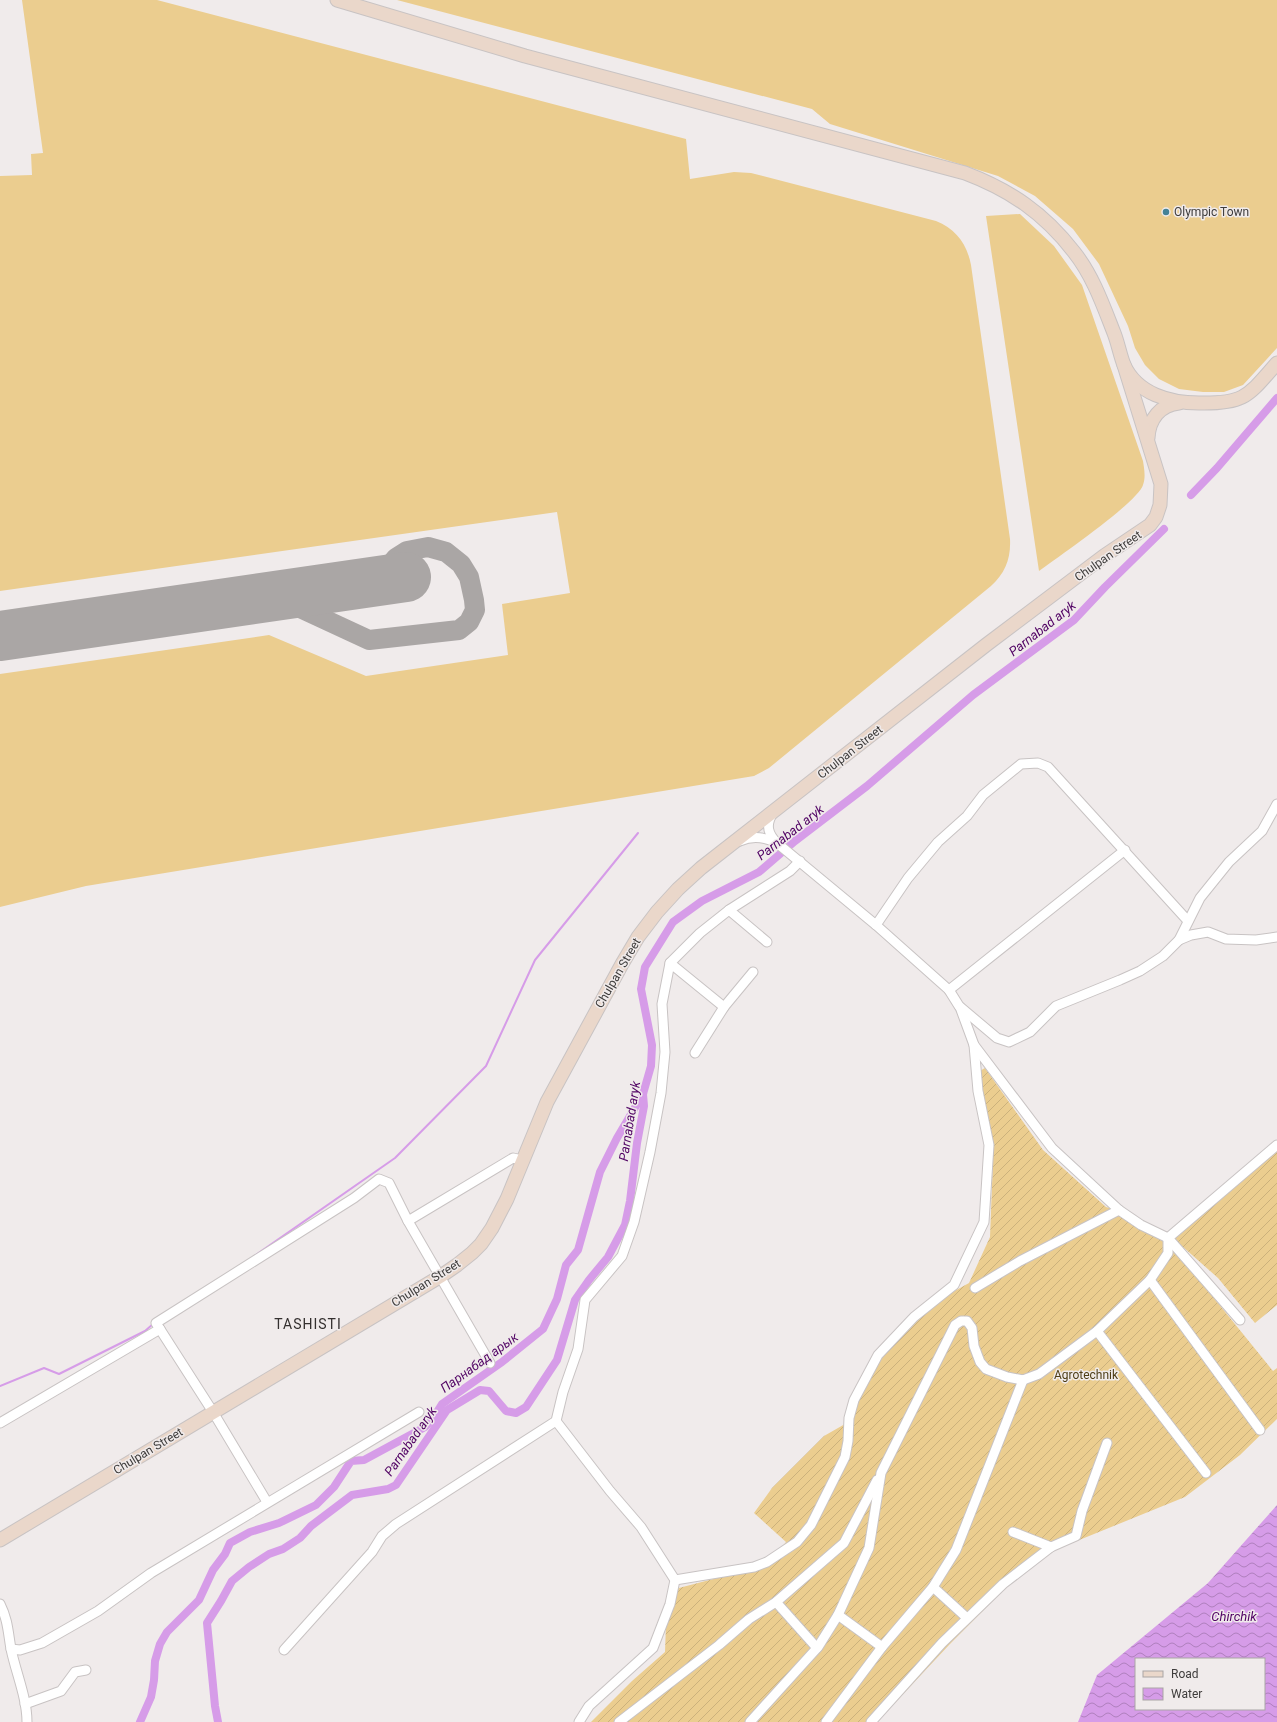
<svg xmlns="http://www.w3.org/2000/svg" width="1277" height="1722" font-family="Roboto,sans-serif">
<defs>
<pattern id="garden-furrows" width="10" height="10" patternUnits="userSpaceOnUse"><rect width="10" height="10" fill="#ebcd8f"/><path d="M-1 1l2-2M0 10L10 0M9 11l2-2" fill="none" stroke="#cbb17c"/></pattern>
<pattern id="water-waves" width="16" height="10" patternUnits="userSpaceOnUse"><rect width="16" height="10" fill="#d69ce8"/><path d="M0 5q4-4 8 0t8 0" fill="none" stroke="#af80bd"/></pattern>
</defs>
<rect width="100%" height="100%" fill="#f0ebeb"/>
<!-- grass -->
<g fill="#ebcd8f">
<path d="M22 0H157L686 139 690 179 734 172 751 173 936 221C956 229 967 244 971 265L1010 539C1011 559 1005 573 991 586L769 768 754 776 86 886 0 907V674L269 635 366 676 508 655 502 604 570 593 557 512 0 591V176L32 175 31 154 43 153Z"/>
<polygon points="397,0 1277,0 1277,348 1243,385 1224,392 1203,392 1179,389 1159,379 1145,365 1135,348 1128,326 1099,264 1073,229 1035,196 998,176 830,124 812,109"/>
<path d="M1020 214 1054 246 1082 285 1143 461C1144 468 1146 477 1143 485 1138 502 1058 557 1039 571L986 216Z"/>
</g>
<!-- garden -->
<g fill="url(#garden-furrows)">
<polygon points="985,1068 1043,1150 1106,1207 1122,1212 1175,1250 1273,1371 1277,1368 1277,1419 1240,1455 1185,1497 1035,1558 949,1645 877,1722 591,1722 632,1681 665,1652 666,1624 675,1589 767,1565 786,1542 754,1513 772,1488 824,1436 852,1420 860,1393 881,1359 910,1325 942,1298 969,1283 990,1237 993,1160 978,1072"/>
<polygon points="1277,1148 1277,1305 1255,1323 1218,1278 1174,1239"/>
</g>
<!-- water -->
<path fill="url(#water-waves)" fill-rule="evenodd" d="M1277 1505V1722H1078L1097 1675 1208 1583ZM1136 1659H1264V1709H1136Z"/>
<g fill="none" stroke-linecap="round" stroke-linejoin="round">
<!-- stream -->
<g stroke="#d69ce8" stroke-width="2">
<polyline points="253,1257 395,1158 486,1066 535,960 638,833"/>
<polyline points="0,1386 44,1368 59,1374 145,1331 153,1324"/>
</g>
<!-- canal -->
<g stroke="#d69ce8" stroke-width="8">
<polyline points="1191,495 1217,468 1277,398"/>
<polyline points="140,1722 151,1697 154,1680 155,1661 160,1644 167,1632 199,1600 213,1570 225,1554 230,1543 250,1532 279,1523 316,1505 334,1487 351,1461 364,1460 425,1427 432,1420 442,1404 502,1362 543,1329 557,1299 566,1265 578,1250 600,1172 617,1138 643,1094"/>
<polyline points="218,1722 215,1706 207,1623 221,1601 232,1581 249,1567 269,1554 283,1549 300,1538 311,1526 352,1495 388,1489 396,1485 447,1410 480,1390 489,1391 506,1411 516,1413 526,1407 557,1360 575,1300 589,1280 608,1257 625,1225 630,1201 637,1143 644,1106 643,1094 651,1066 652,1045 641,989 645,967 673,922 702,901 759,872 795,841 867,786 973,695 1074,620 1105,587 1164,529"/>
</g>
<!-- taxiway -->
<polyline stroke="#aaa6a5" stroke-width="20" points="263,598 278,599 287,602 369,640 459,630 469,622 475,610 474,600 469,577 461,564 446,552 428,547 407,551 396,558 386,570 376,578 362,584"/>
<!-- runway -->
<polyline stroke="#aaa6a5" stroke-width="50" points="0,636 406,577"/>
<defs>
<g id="street">
<path d="M740 841C753 835 765 837 777 843 768 834 765 825 773 813"/>
<polyline points="777,843 876,925 949,990 959,1006 997,1038 1009,1042 1030,1032 1056,1006 1120,980 1140,971 1163,956 1179,940 1200,898 1229,862 1262,831 1277,804"/>
<polyline points="729,910 767,942"/>
<polyline points="876,925 908,878 938,842 967,816 983,795 1021,764 1038,763 1048,767 1188,921"/>
<polyline points="1179,940 1191,935 1208,932 1226,939 1256,940 1277,937"/>
<polyline points="670,963 724,1007"/>
<polyline points="949,990 1125,850"/>
<polyline points="960,1007 974,1045 1052,1148 1119,1210 1141,1225 1168,1238 1240,1320"/>
<polyline points="695,1053 724,1007 753,972"/>
<polyline points="408,1221 513,1158 522,1160"/>
<polyline points="1150,1280 1260,1430"/>
<polyline points="975,1288 1020,1261 1119,1210"/>
<polyline points="1097,1331 1206,1473"/>
<polyline points="556,1421 610,1491 641,1527 675,1580 670,1604 653,1648 589,1706 579,1722"/>
<polyline points="0,1423 160,1329"/>
<polyline points="267,1502 213,1412 156,1323 354,1198 379,1179 389,1183 408,1221 490,1363"/>
<polyline points="1013,1532 1051,1547"/>
<polyline points="675,1580 754,1567 767,1562 797,1542 811,1525 845,1457 848,1441 849,1418 854,1400 878,1355 914,1317 954,1285 984,1222 989,1145 978,1091 974,1045"/>
<polyline points="933,1587 967,1618"/>
<polyline points="776,1602 817,1648"/>
<path d="M0 1604C8 1620 8 1632 11 1649 16 1673 27 1698 27 1722"/>
<polyline points="838,1615 882,1647"/>
<polyline points="11,1649 20,1650 42,1643 98,1611 151,1573 419,1412"/>
<polyline points="284,1650 372,1552 382,1536 396,1524 556,1421 563,1392 578,1349 585,1300 622,1256 634,1222 650,1152 661,1093 665,1052 662,1004 670,963 700,933 729,910 790,871 800,861"/>
<polyline points="25,1704 61,1691 75,1672 86,1670"/>
<polyline points="619,1722 719,1645 749,1619 776,1602 844,1543 877,1480"/>
<polyline points="750,1722 818,1647 838,1615 869,1548 881,1473 955,1325 961,1321 967,1321 972,1328 974,1346 980,1362 986,1369 1007,1377 1023,1380 1039,1374 1097,1331 1150,1280 1168,1253 1168,1238 1277,1145"/>
<polyline points="826,1722 882,1647 933,1587 956,1550 1023,1380"/>
<polyline points="871,1722 942,1643 1003,1584 1051,1547 1076,1536 1082,1511 1107,1443"/>
</g>
<g id="secondary">
<path d="M337 0 525 56 965 173C1010 190 1044 213 1074 252 1093 276 1103 305 1114 333 1118 343 1120 355 1124 365 1137 394 1170 403 1199 403 1245 404 1248 396 1277 363"/>
<path d="M1148 438C1149 419 1160 405 1179 403"/>
<polyline points="0,1540 441,1276 457,1265 472,1253 481,1244 492,1228 507,1199 547,1102 622,964 638,937 657,912 678,889 701,868 986,645 1104,556 1150,525 1156,517 1160,505 1161,484 1124,365"/>
</g>
</defs>
<!-- street casing -->
<use href="#street" stroke="#c8c3c3" stroke-width="11"/>
<!-- secondary casing -->
<use href="#secondary" stroke="#c8c3c3" stroke-width="15"/>
<!-- street -->
<use href="#street" stroke="#fff" stroke-width="9"/>
<!-- secondary -->
<use href="#secondary" stroke="#ead7ca" stroke-width="13"/>
</g>
<!-- markers -->
<circle fill="#448297" stroke="#f0ebeb" stroke-width="1.5" cx="1166" cy="212" r="4"/>
<g text-anchor="middle" stroke-width="3" stroke-linejoin="round" paint-order="stroke">
<!-- poi labels -->
<g font-size="12" fill="#3e3c3b" stroke="#f0ebeb" text-anchor="start">
<text x="1174" y="216">Olympic Town</text>
</g>
<!-- street labels -->
<g font-size="12" fill="#3e3c3b" stroke="#f0ebeb">
<text transform="translate(1108 556) rotate(-35)" y="4">Chulpan Street</text>
<text transform="translate(850 752) rotate(-38)" y="4">Chulpan Street</text>
<text transform="translate(618 973) rotate(-60)" y="4">Chulpan Street</text>
<text transform="translate(426 1283) rotate(-32)" y="4">Chulpan Street</text>
<text transform="translate(148 1451) rotate(-31)" y="4">Chulpan Street</text>
</g>
<!-- park labels -->
<g font-size="12" fill="#4e3d15" stroke="#f0ebeb">
<text x="1086" y="1379">Agrotechnik</text>
</g>
<!-- water labels -->
<g font-size="13" font-style="italic" fill="#510364" stroke="#f0ebeb">
<text transform="translate(1042 628) rotate(-38)" y="5">Parnabad aryk</text>
<text transform="translate(790 832) rotate(-38)" y="5">Parnabad aryk</text>
<text transform="translate(629 1121) rotate(-81)" y="5">Parnabad aryk</text>
<text transform="translate(479 1362) rotate(-36)" y="5">Парнабад арык</text>
<text transform="translate(410 1441) rotate(-55)" y="5">Parnabad aryk</text>
<text x="1234" y="1621">Chirchik</text>
</g>
<!-- quarter labels -->
<g font-size="14" letter-spacing="1" fill="#34302f" stroke="#f0ebeb">
<text x="308" y="1329">TASHISTI</text>
</g>
</g>
<!-- legend -->
<rect x="1135" y="1658" width="130" height="52" fill="#f0ebeb" stroke="#a9a5a5"/>
<rect x="1143" y="1671" width="20" height="6" fill="#ead7ca" stroke="#a9a5a5"/>
<text x="1171" y="1678" font-size="12" fill="#3e3c3b">Road</text>
<rect x="1143" y="1688" width="20" height="12" fill="url(#water-waves)" stroke="#a9a5a5"/>
<text x="1171" y="1698" font-size="12" fill="#3e3c3b">Water</text>
</svg>
